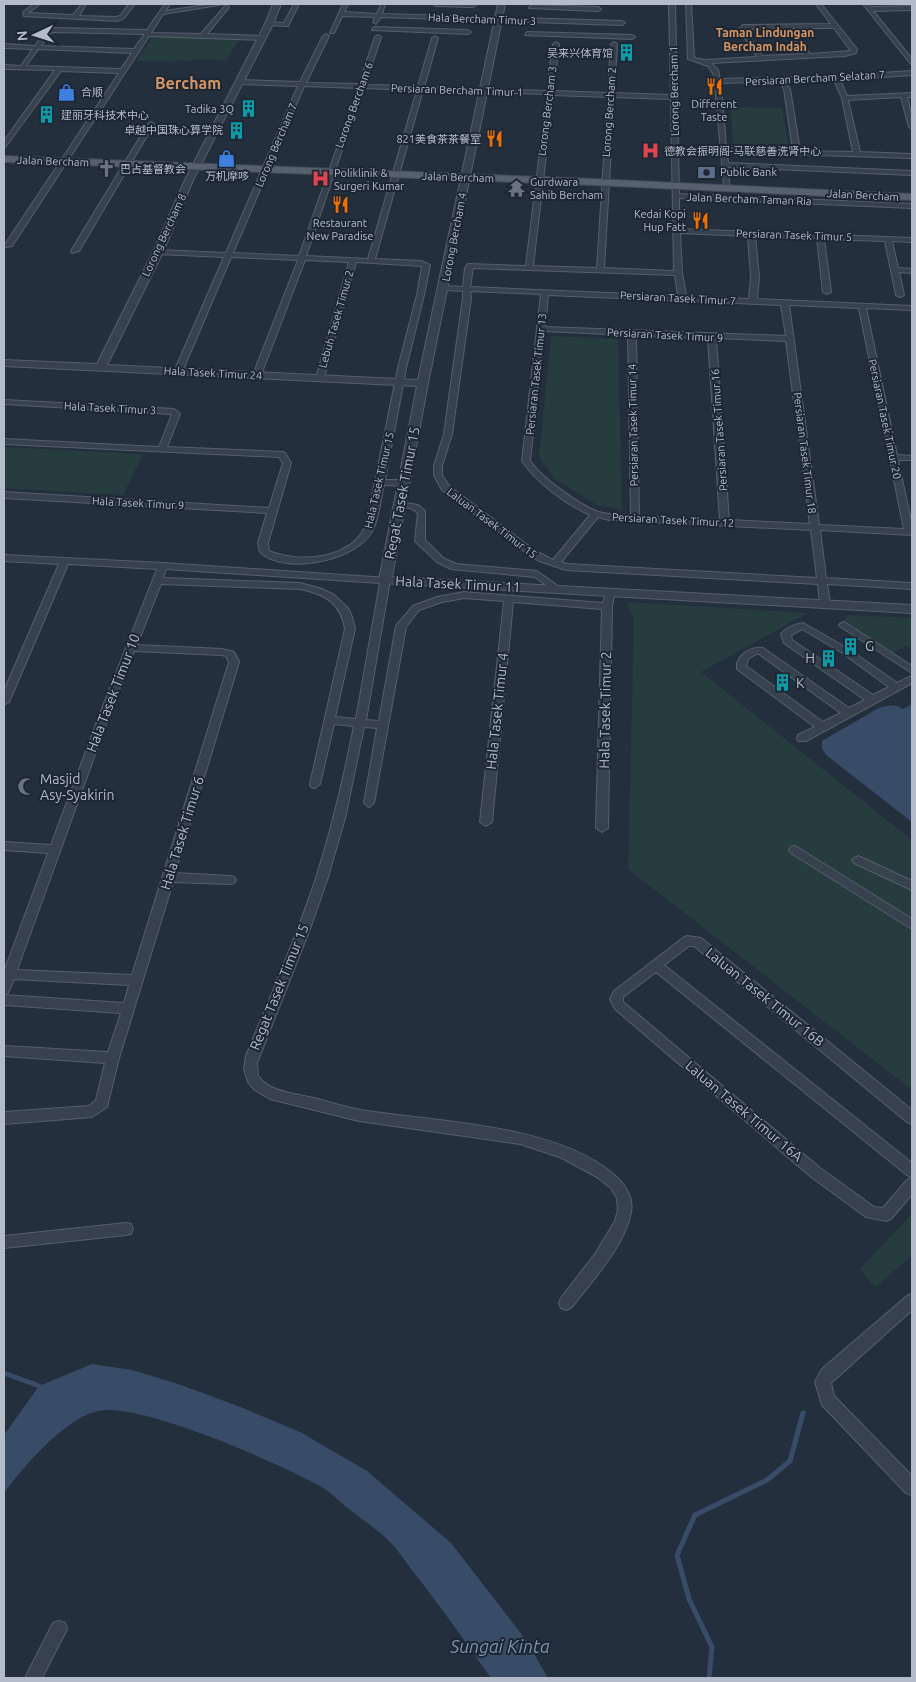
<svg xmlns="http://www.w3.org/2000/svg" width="916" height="1682" font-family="Ubuntu,'Noto Sans SC',sans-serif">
<rect width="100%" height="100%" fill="#242f3e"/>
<!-- green -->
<g fill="#263c3f">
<polygon points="157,36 239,40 226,60 194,59 192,61 178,60 177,62 136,61 152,38"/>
<polygon points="731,107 782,108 789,148 733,147"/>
<polygon points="551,336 618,339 622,510 597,505 555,479 539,457"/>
<polygon points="4,447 143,454 123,495 4,488"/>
<polygon points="626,602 808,613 701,672 912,840 912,1090 628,869 634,619"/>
<polygon points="848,615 912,618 912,651 905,646 892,654 844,621"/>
<polygon points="912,1214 912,1256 875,1287 860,1269"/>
</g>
<!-- water -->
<g fill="#394c67">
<path d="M912 704V822L826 755 822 748V741L877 709C887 705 894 704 903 709Z"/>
<path d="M92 1364 132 1370 178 1384 238 1406 300 1432 367 1471 451 1543 526 1640 548 1678H491C466 1643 442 1608 415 1574 406 1563 398 1549 387 1539 374 1527 359 1517 345 1506 337 1499 328 1490 318 1485 278 1463 140 1402 98 1411 67 1417 21 1468 4 1494V1435L39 1386Z"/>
</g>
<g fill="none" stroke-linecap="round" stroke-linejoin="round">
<!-- stream -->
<g stroke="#394c67" stroke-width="5">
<polyline points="4,1373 39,1386"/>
<polyline points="709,1678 712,1647 689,1599 677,1555 695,1515 767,1480 790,1461 803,1413"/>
</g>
<defs>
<g id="minor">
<polygon points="34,4 40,4 28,13 73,15 82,4 86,4 79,16 116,17 120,16 129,4 135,4 124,18 117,21 24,16 23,12"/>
<path d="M165 4H170L165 11 213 4H225L163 14 151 33 201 34 226 5 229 7 207 34 261 36 264 38 261 40 149 36 12 246 6 247 4 246 119 73 61 71 6 146 4 147V141L55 70 4 69V65L21 66 33 49 4 48V44L35 46 45 32 52 28 147 30ZM53 32 144 34V35L134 49 41 46 49 34ZM38 49 132 53 121 69 26 66Z"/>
<polygon points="294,4 299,4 288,26 267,25 269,22 284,23"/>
<polygon points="343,4 348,4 344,12 377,14 381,4 385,4 382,14 622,21 625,23 622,25 381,17 376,24 373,22 375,17 342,16 334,33 330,33"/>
<polygon points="433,4 474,4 476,5 473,7 436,6"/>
<path d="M669 4H675L679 194 912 204V208L679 198V229L912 238V242L892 241 898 268 912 269V273L899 272 904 295 900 297 896 295 885 241 824 239 831 292 827 294 823 292 817 238 755 236 759 277 757 299 912 306V310L866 308 897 455 912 456V460H898L912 526V535L820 530 826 578 912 583V589L827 584 830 603 825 606 820 603 818 584 566 570 539 561 528 554 442 490 434 475V466L444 434 463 298V291L444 290 440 288 444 286 463 287 465 268 468 264 526 266 547 94 423 90 375 259 421 261 430 265 424 295 406 368 385 480H404L408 483 404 486 384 485C380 500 379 523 369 536 350 561 285 575 260 552L258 543 267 513 4 498V492L269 508 283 463 279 457 4 444V439L159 447 172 414 4 404V400L174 409 180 414 167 447 282 452 285 453 291 463 268 543 269 551C300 564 357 559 367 521L398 368 417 295 422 266 356 262 324 378 320 380 316 378 349 262 305 260 261 375 257 377 253 375 298 260 231 257 182 372 175 374 174 372 224 257 158 254 154 252 158 250 226 253 298 86 239 84 236 82 239 80 300 82 323 36 326 34 329 36 306 83 359 84 375 37 378 35 381 37 365 85 418 86 432 38 435 36 438 38 424 87 547 91 553 44 556 42 559 44 553 91 608 93 611 44 614 42 617 44 614 93 671 95ZM304 86 358 88 299 256 233 253ZM363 88 417 90 368 259 306 256ZM553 95 608 97 597 268 533 266ZM614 97 671 99 674 271 604 268ZM680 233 748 236 751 277 749 299 686 296 682 273ZM473 268 675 275 678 296 470 287ZM470 291 541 294 522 461C537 483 566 504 590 515L553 560 534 550 449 486 442 475V466L452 434 471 298ZM548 295 781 305 786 336 545 327ZM789 305 859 308 904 529 819 525ZM544 331 628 335 631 515C619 515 606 515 596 511 578 504 541 477 530 461ZM636 335 708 338 720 520 639 516ZM716 338 786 341 810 524 729 520ZM598 517 609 520 811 530 817 578 567 564 561 562Z"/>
<path d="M686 4H691L694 58 705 60 757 57 739 29 743 25 831 24 816 4H821L857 49 856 53 845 56 711 63 718 70 720 79 836 76 912 71V75L840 80 847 96 912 93V97H907L912 117V129L909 127 901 97 848 100 860 152 912 154V158L727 152 728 163 912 171V175L728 167 729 184 724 185 714 75 708 66 688 59ZM786 28 804 54 762 56 745 29ZM791 28H834L851 51 810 54ZM834 80 842 98 853 152 800 151 790 89 785 81ZM779 81 784 89 793 150 726 148 721 83Z"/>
<polygon points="863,4 868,4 871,7 912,6 912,10 873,11 912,59 912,64 910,63"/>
<polygon points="531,5 598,7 601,9 598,11 529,8"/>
<polygon points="374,27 468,30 471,32 468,34 372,30"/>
<polygon points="527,32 632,35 635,37 632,39 525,35"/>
<polygon points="151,122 154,124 79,251 72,253 71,251 148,124"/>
<polygon points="400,502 418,505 425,511 425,540 443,558 456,564 537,571 562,589 557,592 554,591 535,577 451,569 437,562 415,541 418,513 410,508 397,507 397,503"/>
<path d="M4 555 163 563 388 578 390 580 366 720 379 721 396 626 413 606 437 597 464 592 603 603 607 590H613L615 592 612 606 608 828 602 832 596 828 602 609 513 602 492 822 486 826 480 822 504 601 464 598 442 602 419 610 406 627 374 803 369 807 364 803 377 728 364 727 345 818 328 877 310 929 257 1063 258 1076C270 1092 292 1093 309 1097 327 1101 344 1107 361 1110 436 1122 553 1124 612 1173 624 1183 634 1196 631 1212 625 1246 592 1281 571 1308L566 1310 561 1308 559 1303 561 1298 595 1254 615 1221 618 1210 617 1198 611 1188 597 1177 562 1158 520 1144 359 1121 270 1099 255 1090 248 1082 244 1069 246 1056C270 997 296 939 316 878 332 828 344 777 354 726L334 724 320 784 315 788 311 787 310 784 345 629C341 603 325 594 300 589L161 584 137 645 222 649 234 652 239 662 175 873 230 876 234 877 236 880 234 883 230 884 173 882 119 1058 107 1107 92 1117 4 1124V1112L89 1106 96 1100 105 1063 4 1056V1046L108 1052 121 1013 4 1005V995L124 1003 129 985 14 979 8 993 4 995V969H5L48 853 4 850V842L51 845 96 724 157 569 68 564 9 702 4 705V691L59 564 4 561ZM166 569 380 583 356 719 335 717 355 629 352 617 348 608 334 595 322 589 300 583 163 578ZM134 651 222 655 226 656 229 662 132 975 17 970 106 724Z"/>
<polygon points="844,622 912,666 912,673 841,627 839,625 841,623"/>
<path d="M803 623 847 648 897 683 912 676V683L806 741H798L797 738 798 735 815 727 737 669V663C741 653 752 646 763 648L849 708 865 700 784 643 781 634C787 627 794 625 803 623ZM802 629 841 652 889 687 873 695 792 640 791 635ZM756 654H759L841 713 823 722 746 666 748 659Z"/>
<polygon points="795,846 912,919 912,929 791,853 789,850 791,847"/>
<polygon points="858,856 912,881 912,890 854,863 852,860"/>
<polygon points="687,936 701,938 912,1110 912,1124 907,1122 694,946 689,946 664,965 912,1163 912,1177 907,1175 656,972 623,997 623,1002 820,1168 874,1207 883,1208 907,1180 912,1178 912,1194 891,1219 886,1221 866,1217 810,1176 615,1009 610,999 614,991 683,938"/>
<polygon points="126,1223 131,1224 133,1229 131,1234 126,1235 4,1248 4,1236"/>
<polygon points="912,1294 912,1310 831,1383 834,1396 912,1476 912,1495 906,1493 822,1405 815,1382 822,1369 907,1296"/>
<polygon points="59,1621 65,1623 67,1629 42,1678 25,1678 53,1623"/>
</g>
<polygon id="tertiary" points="273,4 281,4 273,24 193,180 163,252 107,365 418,380 498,4 505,4 428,383 392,577 912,605 912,613 381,583 379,580 417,386 4,366 4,360 97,364 153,252 185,180 265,24"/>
<polygon id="primary" points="4,156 593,179 912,194 912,200 593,185 4,162"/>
</defs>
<!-- minor casing -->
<use href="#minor" stroke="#565f6c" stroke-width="2"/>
<!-- tertiary casing -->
<use href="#tertiary" stroke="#565f6c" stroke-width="2"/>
<!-- primary casing -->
<use href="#primary" stroke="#414a57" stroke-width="2"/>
<!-- minor -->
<use href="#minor" fill="#38414e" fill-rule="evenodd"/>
<!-- tertiary -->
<use href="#tertiary" fill="#38414e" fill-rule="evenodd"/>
<!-- primary -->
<use href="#primary" fill="#56606e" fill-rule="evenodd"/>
</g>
<!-- icons -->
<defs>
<symbol id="building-bare" viewBox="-9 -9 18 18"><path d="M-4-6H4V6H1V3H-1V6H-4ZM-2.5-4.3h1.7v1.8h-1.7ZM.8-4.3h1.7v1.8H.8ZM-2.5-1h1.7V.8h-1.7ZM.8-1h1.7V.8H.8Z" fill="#0f9aa8" stroke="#1d2633" stroke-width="2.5" paint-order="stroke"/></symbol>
<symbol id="restaurant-bare" viewBox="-9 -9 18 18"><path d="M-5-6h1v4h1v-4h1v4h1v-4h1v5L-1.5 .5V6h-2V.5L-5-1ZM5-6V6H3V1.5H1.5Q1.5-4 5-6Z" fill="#e8710a" stroke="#1d2633" stroke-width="2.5" paint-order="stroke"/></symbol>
<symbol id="shop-bare" viewBox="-9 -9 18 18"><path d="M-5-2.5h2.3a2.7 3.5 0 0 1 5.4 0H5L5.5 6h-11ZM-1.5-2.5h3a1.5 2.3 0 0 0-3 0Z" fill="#3f7fe0" stroke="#1d2633" stroke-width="2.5" paint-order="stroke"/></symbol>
<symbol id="hospital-bare" viewBox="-9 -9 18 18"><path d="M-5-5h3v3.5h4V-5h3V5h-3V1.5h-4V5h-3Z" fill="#e0444e" stroke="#1d2633" stroke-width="2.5" paint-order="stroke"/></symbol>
<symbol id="church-bare" viewBox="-9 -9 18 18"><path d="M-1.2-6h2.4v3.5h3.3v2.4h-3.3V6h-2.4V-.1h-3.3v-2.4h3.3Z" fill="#6b7280" stroke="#1d2633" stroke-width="2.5" paint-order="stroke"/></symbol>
<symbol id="bank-bare" viewBox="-9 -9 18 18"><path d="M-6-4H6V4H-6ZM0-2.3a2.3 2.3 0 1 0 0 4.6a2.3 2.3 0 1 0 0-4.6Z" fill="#5c6f8a" stroke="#1d2633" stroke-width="2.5" paint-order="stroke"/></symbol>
<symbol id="temple-bare" viewBox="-9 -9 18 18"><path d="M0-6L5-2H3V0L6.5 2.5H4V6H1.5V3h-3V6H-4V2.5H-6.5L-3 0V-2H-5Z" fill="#6b7280" stroke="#1d2633" stroke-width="2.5" paint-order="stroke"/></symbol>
<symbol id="mosque-bare" viewBox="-9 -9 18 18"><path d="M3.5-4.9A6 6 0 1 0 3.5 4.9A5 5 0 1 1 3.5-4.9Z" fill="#6b7280" stroke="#1d2633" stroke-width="2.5" paint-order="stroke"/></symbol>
</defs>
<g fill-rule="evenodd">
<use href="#building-bare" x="614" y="40" width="25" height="25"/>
<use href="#restaurant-bare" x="702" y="74" width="25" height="25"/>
<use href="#shop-bare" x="54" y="80" width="25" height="25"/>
<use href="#building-bare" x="236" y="96" width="25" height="25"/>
<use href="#building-bare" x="34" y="102" width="25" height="25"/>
<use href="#building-bare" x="224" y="118" width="25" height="25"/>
<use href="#restaurant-bare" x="482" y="126" width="25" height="25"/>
<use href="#hospital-bare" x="638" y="138" width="25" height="25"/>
<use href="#shop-bare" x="214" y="146" width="25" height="25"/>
<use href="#church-bare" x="94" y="156" width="25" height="25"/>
<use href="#bank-bare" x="694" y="160" width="25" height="25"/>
<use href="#hospital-bare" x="308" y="166" width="25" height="25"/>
<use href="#temple-bare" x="504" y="176" width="25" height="25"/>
<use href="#restaurant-bare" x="328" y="192" width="25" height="25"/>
<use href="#restaurant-bare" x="688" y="208" width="25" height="25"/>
<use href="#building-bare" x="838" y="634" width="25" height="25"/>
<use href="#building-bare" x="816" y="646" width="25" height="25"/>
<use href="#building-bare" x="770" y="670" width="25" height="25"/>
<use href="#mosque-bare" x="14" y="774" width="25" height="25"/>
</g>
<g text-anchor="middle" stroke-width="4" stroke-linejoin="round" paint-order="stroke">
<!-- far-street labels -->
<g font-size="11" fill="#b4bcc9" stroke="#1d2633">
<text transform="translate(482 19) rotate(2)" y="4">Hala Bercham Timur 3</text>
<text transform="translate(815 78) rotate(-3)" y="4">Persiaran Bercham Selatan 7</text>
<text transform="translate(457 90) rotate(2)" y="4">Persiaran Bercham Timur 1</text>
<text transform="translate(674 91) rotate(-91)" y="4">Lorong Bercham 1</text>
<text transform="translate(354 105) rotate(-70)" y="4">Lorong Bercham 6</text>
<text transform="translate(547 111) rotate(-83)" y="4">Lorong Bercham 3</text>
<text transform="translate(609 112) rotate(-86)" y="4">Lorong Bercham 2</text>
<text transform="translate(276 145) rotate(-67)" y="4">Lorong Bercham 7</text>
<text transform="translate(53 161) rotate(2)" y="4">Jalan Bercham</text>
<text transform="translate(458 177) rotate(2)" y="4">Jalan Bercham</text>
<text transform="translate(863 195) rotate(3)" y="4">Jalan Bercham</text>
<text transform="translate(749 199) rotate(2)" y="4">Jalan Bercham Taman Ria</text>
<text transform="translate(164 235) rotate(-65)" y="4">Lorong Bercham 8</text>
<text transform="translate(794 235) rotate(2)" y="4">Persiaran Tasek Timur 5</text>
<text transform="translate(454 237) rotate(-79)" y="4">Lorong Bercham 4</text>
<text transform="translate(678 298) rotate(3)" y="4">Persiaran Tasek Timur 7</text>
<text transform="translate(336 319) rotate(-74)" y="4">Lebuh Tasek Timur 2</text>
<text transform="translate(665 335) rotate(3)" y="4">Persiaran Tasek Timur 9</text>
<text transform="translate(213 373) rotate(3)" y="4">Hala Tasek Timur 24</text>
<text transform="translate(536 374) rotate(-84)" y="4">Persiaran Tasek Timur 13</text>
<text transform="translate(110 408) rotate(3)" y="4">Hala Tasek Timur 3</text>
<text transform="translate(885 419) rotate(78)" y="4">Persiaran Tasek Timur 20</text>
<text transform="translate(633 425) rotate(-91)" y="4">Persiaran Tasek Timur 14</text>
<text transform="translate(719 430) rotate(-94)" y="4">Persiaran Tasek Timur 16</text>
<text transform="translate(805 453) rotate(83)" y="4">Persiaran Tasek Timur 18</text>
<text transform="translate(379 480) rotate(-77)" y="4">Hala Tasek Timur 15</text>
<text transform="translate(138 503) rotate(3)" y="4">Hala Tasek Timur 9</text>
<text transform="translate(673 520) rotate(3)" y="4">Persiaran Tasek Timur 12</text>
<text transform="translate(492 523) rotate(37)" y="4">Laluan Tasek Timur 15</text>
</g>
<!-- far-poi labels -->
<g font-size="11" fill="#b4bcc9" stroke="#1d2633" text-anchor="start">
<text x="613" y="57" text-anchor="end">吴来兴体育馆</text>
<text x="81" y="96">合顺</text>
<text x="714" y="108" text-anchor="middle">Different<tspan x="714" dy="13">Taste</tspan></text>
<text x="234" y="113" text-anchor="end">Tadika 3Q</text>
<text x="61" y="119">建丽牙科技术中心</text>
<text x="223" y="134" text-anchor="end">卓越中国珠心算学院</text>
<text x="481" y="143" text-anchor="end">821美食茶茶餐室</text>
<text x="664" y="155">德教会振明阁-马联慈善洗肾中心</text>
<text x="120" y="173">巴占基督教会</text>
<text x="720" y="176">Public Bank</text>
<text x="334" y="177">Poliklinik &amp;<tspan x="334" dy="13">Surgeri Kumar</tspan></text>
<text x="227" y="180" text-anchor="middle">万机摩哆</text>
<text x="530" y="186">Gurdwara<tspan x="530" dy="13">Sahib Bercham</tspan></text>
<text x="686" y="218" text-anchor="end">Kedai Kopi<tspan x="686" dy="13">Hup Fatt</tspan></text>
<text x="340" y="227" text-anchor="middle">Restaurant<tspan x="340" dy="13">New Paradise</tspan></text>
</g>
<!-- far-neighbourhood labels -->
<g font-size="12" font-weight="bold" fill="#d59563" stroke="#1d2633">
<text x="765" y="37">Taman Lindungan<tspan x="765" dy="14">Bercham Indah</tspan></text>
</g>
<!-- street labels -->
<g font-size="14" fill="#b4bcc9" stroke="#1d2633">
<text transform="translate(402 493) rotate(-79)" y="5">Regat Tasek Timur 15</text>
<text transform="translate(458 584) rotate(3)" y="5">Hala Tasek Timur 11</text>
<text transform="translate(113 693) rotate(-69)" y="5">Hala Tasek Timur 10</text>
<text transform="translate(605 710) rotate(-89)" y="5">Hala Tasek Timur 2</text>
<text transform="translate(497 711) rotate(-84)" y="5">Hala Tasek Timur 4</text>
<text transform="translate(182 833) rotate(-73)" y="5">Hala Tasek Timur 6</text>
<text transform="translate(279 987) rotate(-68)" y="5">Regat Tasek Timur 15</text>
<text transform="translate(765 997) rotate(39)" y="5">Laluan Tasek Timur 16B</text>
<text transform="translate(744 1111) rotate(40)" y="5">Laluan Tasek Timur 16A</text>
</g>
<!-- poi labels -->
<g font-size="14" fill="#b4bcc9" stroke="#1d2633" text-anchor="start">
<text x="865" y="651">G</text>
<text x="815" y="663" text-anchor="end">H</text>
<text x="796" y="688">K</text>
<text x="40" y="784">Masjid<tspan x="40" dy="16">Asy-Syakirin</tspan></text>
</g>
<!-- far-district labels -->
<g font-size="16" font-weight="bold" fill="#d59563" stroke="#1d2633">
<text x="188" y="89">Bercham</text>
</g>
<!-- near-water labels -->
<g font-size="18" font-style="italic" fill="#7c92b1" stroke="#1d2633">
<text x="500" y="1653">Sungai Kinta</text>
</g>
</g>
<!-- border -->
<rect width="916" height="1682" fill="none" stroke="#b4bcc9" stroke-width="10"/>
<!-- north arrow -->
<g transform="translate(35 35) rotate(266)" stroke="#1d2633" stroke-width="4" paint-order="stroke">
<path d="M0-4L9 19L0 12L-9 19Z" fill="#b4bcc9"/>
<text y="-8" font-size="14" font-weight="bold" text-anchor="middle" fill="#b4bcc9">N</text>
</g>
</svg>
